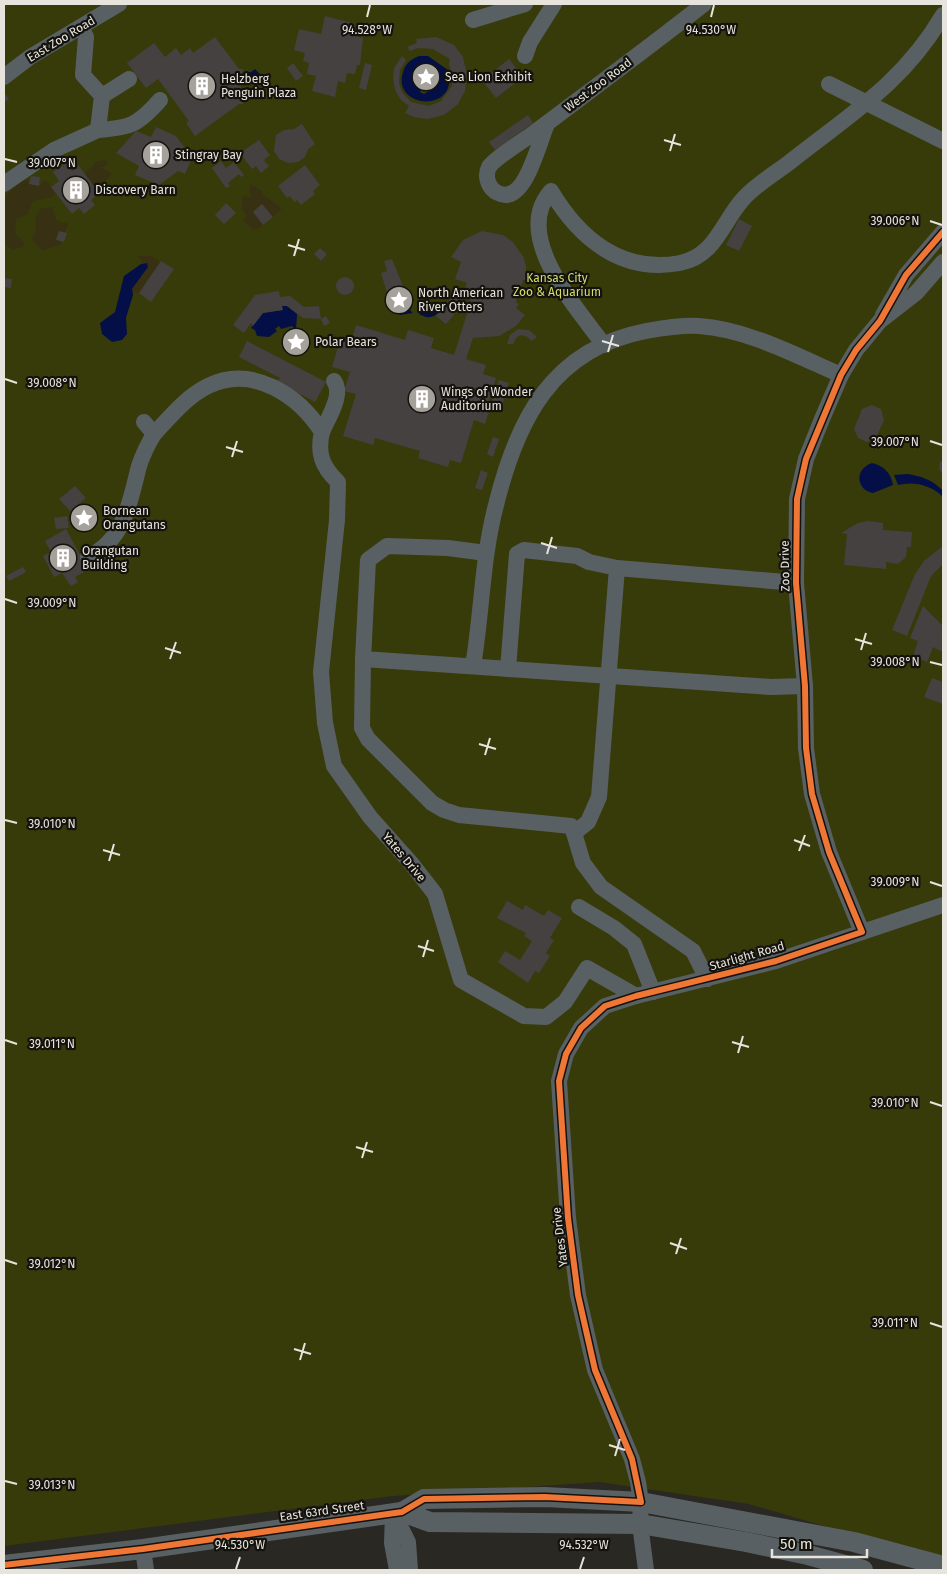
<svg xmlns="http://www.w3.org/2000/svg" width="947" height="1574" font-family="'Fira Sans',sans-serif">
<rect width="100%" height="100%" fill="#2a2822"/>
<!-- green -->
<polygon fill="#373b0a" points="4,4 943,4 943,1561 749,1504 599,1482 393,1496 4,1546"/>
<!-- sand -->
<g fill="#373012">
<polygon points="105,160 109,164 101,168 111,173 109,178 95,188 85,174 97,161"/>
<polygon points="24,177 30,184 39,186 44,180 48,182 56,193 52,197 33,201 28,214 16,219 15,233 25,243 24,246 12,250 4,243 4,198"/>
<polygon points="251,184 262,191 263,195 282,208 273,217 262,204 253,211 263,225 254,231 243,220 247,215 242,209 242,198 245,195 248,198 252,195 249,192"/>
<polygon points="52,207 57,221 68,224 65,232 59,231 56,239 62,241 61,244 43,251 33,242 32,238 36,232 35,219 40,209"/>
<polygon points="138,256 151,256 160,262 139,293 132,292 132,288 146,270 146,263 143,263"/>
</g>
<!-- water -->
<g fill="#050f47" fill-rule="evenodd">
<path d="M419 56H428L448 70C460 114 391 109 403 72 405 64 411 59 419 56ZM435 83 437 86 424 94 420 92 424 85Z"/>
<polygon points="255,69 261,75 258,81 252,80 246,85 241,85 242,73 251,72"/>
<polygon points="147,263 148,267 132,289 133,295 126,318 127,334 122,340 112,342 102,334 100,323 115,312 124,276 141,264"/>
<polygon points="401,299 410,302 412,307 410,310 413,313 400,315 397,309"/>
<path d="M423 300 437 306 439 312C433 319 426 318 419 314L421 309 418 303Z"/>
<polygon points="282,306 287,306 297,314 296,330 292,326 281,329 279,326 275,329 277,331 269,337 257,336 255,330 251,328 263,313 282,310"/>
<path d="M872 463C884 466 891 473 893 485L873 493C856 490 854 469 872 463Z"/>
<path d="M907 474C921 476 933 480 943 491V497C931 485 914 481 898 485L894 475Z"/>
</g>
<!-- building -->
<g fill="#444140">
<polygon points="325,16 352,23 352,35 363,38 360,65 357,65 355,74 347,73 345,83 338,81 335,97 312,91 316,76 307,74 309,63 303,61 305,53 294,50 299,29 321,34"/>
<polygon points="215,37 239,69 243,69 240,92 244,93 243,104 239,104 195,136 186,123 189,121 158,79 146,88 127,63 154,43 165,57 176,48 181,55 190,48 193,53"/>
<polygon points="436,37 454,45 463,57 467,75 465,91 458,104 444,115 427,119 414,117 405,113 409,106 401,100 395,90 393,77 394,68 402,56 406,60 400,70 399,83 402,92 411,102 429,106 441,101 452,86 453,77 449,64 450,59 433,49 418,48 410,51 407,47 417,43 416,39"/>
<polygon points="509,59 523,77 496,98 482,80"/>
<polygon points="293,63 303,76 296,81 287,68"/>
<polygon points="365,63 372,65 366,90 359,88"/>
<polygon points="4,92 9,99 4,103"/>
<polygon points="528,115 533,123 495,150 489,142"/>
<polygon points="302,124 315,144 308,149 305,157 298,162 288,163 279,159 274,151 276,135 284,130 294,129"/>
<polygon points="156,127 176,136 190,155 193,156 185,174 178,171 159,185 135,175 139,166 116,153 136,131 151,137"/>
<polygon points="259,140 270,155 264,160 269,166 261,173 256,166 252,169 240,153"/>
<polygon points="221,161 226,168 234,162 244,175 241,177 239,174 228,183 230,186 226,188 212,168"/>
<polygon points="66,163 72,171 79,166 99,193 91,200 95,205 84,214 79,208 72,214 51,187 59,181 53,172"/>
<polygon points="305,165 320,185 313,191 315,194 301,205 297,200 294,202 290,196 287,198 278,186"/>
<polygon points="31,176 40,177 39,186 29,184"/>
<polygon points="226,203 236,213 224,224 215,215"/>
<polygon points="262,204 273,217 263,225 253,212"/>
<polygon points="739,219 752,226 739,251 726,245"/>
<polygon points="59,231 67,233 64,242 56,240"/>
<polygon points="482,231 503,235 513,242 524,258 526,266 526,280 523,280 516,302 519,304 516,308 525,315 516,326 499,336 473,338 466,359 486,365 483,374 496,378 488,403 491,404 499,380 509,383 501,409 491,406 485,424 474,420 461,463 450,460 448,467 418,458 420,451 375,438 373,445 343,436 356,394 344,391 350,372 332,367 340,340 358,346 360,338 353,336 356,325 405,340 408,330 434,338 431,348 454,355 471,301 464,291 467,283 455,279 461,262 451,257 463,240"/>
<polygon points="320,248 327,254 321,261 314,254"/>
<polygon points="392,259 403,286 387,292 381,273 387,271 384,261"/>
<polygon points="161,261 174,269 151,302 139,293"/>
<circle cx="345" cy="286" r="9"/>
<polygon points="4,278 12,279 11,288 4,287"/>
<polygon points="279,291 280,297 290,296 304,307 319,306 321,319 303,318 287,306 282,306 283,310 263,313 253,326 251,323 244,333 233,325 255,295"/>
<polygon points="457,291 462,296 457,301 462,305 446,324 436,316"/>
<polygon points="326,316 330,323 324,326 321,319"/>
<polygon points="518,329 529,330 537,337 531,341 528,337 521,335 516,338 513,344 507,344 510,335"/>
<polygon points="247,341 326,382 315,402 277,382 280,378 239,357"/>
<polygon points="872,405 881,409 884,420 876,438 867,442 858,438 854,429 862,409"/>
<polygon points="493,437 499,439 493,457 487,454"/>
<polygon points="940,461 943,462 943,474 939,469"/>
<polygon points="481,470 488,473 482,490 475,488"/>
<polygon points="75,486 86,498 70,511 59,499"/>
<polygon points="67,516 69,528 56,529 54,518"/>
<polygon points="868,521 883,523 883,530 912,532 911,547 907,547 906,557 898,564 886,562 886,569 844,565 847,534 841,533 858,523"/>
<polygon points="66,529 86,566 84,567 86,571 75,577 78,582 71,586 62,573 54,577 43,556 51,552 45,541"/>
<polygon points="943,546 943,564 931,576 907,636 892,630 915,574 924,561"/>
<polygon points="23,567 26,572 9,581 6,576"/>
<polygon points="923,606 943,626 943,652 933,647 927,662 913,656 918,641 910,638"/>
<polygon points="932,678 943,682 943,704 924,697"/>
<polygon points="507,901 523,910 525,905 544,916 548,910 562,918 550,938 554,940 546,953 550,956 539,973 535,971 528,983 498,962 505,951 520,960 532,941 524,936 526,933 497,918"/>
</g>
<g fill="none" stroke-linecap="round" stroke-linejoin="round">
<!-- minor -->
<g stroke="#586064" stroke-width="16">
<polyline points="473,20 525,4"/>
<polyline points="525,56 530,42 554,4"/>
<polyline points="4,77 30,57 119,4"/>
<polyline points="829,84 943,141"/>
<polyline points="102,96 129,79"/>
<path d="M547 124C539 141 525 207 498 193 489 189 484 177 489 167 494 159 525 139 534 133 591 90 648 48 704 4"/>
<path d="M98 130C130 128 138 125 160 100"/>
<polyline points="4,184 54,150 98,130 102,96 83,75 86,37 81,28"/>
<polyline points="883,315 906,275 943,232"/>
<path d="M604 345C577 308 511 236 551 191 579 238 621 274 680 263 716 256 723 220 744 198 756 185 772 175 786 165 847 116 902 85 943 15"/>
<path d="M144 422 154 434C170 417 187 396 208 386 253 364 299 396 322 432 317 453 322 467 338 482L337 520 321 672 325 723 334 766 370 817 411 863 435 894 461 980 524 1016 546 1017 565 1002 587 968 636 996"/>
<path d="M322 432C328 418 344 394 334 381"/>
<polyline points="486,553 448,548 387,546 368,560 363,659 771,687 805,686"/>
<path d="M88 557C125 540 130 501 139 466 143 454 148 444 154 434"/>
<polyline points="617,568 796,583"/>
<polyline points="363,659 362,728 368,739 432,803 444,810 459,815 571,826 574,833 588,822 599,797 617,568 589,562 577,556 524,550 517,554 508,669"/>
<path d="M473 666C482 613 482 558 496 505 517 420 552 349 646 331 663 328 682 325 699 326 747 329 797 356 841 375"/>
<polyline points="574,833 583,863 601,887 693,951 707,979"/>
<polyline points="579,907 614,928 634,944 653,992"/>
<polyline points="862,932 829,852 812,794 806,748 805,686 796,583 797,499 806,459 822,419 841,375 856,350 880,321 916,293 943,262"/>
<polyline points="393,1512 408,1542 410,1570"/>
<polyline points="393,1514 392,1543 397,1570"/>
<polyline points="143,1549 146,1570"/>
<polyline points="646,1570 640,1524 641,1502 638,1482 632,1459 595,1370 578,1295 568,1218 559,1081 566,1054 581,1028 605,1006 636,996 776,961 943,905"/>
</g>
<!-- major -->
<g stroke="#596063" stroke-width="20">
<polyline points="402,1512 424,1499 545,1497 641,1502 854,1542 943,1566"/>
<polyline points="4,1565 143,1549 402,1512 430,1522 640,1524 746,1542 808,1555 863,1570"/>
</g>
<defs>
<polyline id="cycleway" points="4,1565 143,1549 402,1512 424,1499 545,1497 641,1502 632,1459 595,1370 578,1295 568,1218 559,1081 566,1054 581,1028 605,1006 636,996 776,961 862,932 829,852 812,794 806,748 805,686 796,583 797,499 806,459 841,375 856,350 880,321 906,275 943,232"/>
</defs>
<!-- cycleway casing -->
<use href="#cycleway" stroke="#14120d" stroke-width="9"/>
<!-- cycleway -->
<use href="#cycleway" stroke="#f07635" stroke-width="6"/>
</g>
<!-- ticks -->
<path fill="none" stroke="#e7e4dd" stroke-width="2" d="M367 17 370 5M711 17 714 5M664 140 681 145M670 151 675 134M5 159 17 162M930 221 942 225M288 245 305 250M294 256 299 239M602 341 619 346M608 352 613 335M5 379 17 383M930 441 942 445M226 447 243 452M232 457 237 441M541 543 557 548M547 554 552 537M5 599 17 603M855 639 872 644M165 648 181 653M861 650 866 633M170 659 176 642M930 662 942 665M479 744 496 749M485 755 490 738M5 820 17 823M794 840 810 846M103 850 120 855M799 851 805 835M109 861 114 844M930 882 942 886M418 946 434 951M423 957 428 940M5 1040 17 1044M732 1042 749 1047M738 1053 743 1036M930 1102 942 1106M356 1147 373 1152M362 1158 367 1142M670 1243 687 1249M676 1254 681 1238M5 1260 17 1264M930 1323 942 1327M294 1349 311 1354M300 1360 305 1343M609 1445 625 1450M615 1456 620 1439M5 1481 17 1484M236 1569 240 1557M580 1569 584 1557"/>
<!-- icons -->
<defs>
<symbol id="sight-disc" viewBox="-11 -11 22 22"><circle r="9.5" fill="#a5a29c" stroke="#14120d"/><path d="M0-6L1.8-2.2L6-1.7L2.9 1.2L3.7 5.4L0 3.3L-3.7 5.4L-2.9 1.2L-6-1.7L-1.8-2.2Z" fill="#fff"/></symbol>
<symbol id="building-disc" viewBox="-11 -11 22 22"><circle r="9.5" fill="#a5a29c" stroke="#14120d"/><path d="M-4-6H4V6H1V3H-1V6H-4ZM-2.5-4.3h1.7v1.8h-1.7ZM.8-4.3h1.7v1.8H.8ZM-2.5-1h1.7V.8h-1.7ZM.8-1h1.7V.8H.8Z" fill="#fff"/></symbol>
</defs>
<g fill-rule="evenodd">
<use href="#sight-disc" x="410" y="61" width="32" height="32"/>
<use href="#building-disc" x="186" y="70" width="32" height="32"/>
<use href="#building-disc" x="140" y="139" width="32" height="32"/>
<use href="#building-disc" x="60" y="174" width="32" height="32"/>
<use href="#sight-disc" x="383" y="284" width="32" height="32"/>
<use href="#sight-disc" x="280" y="326" width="32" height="32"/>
<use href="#building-disc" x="406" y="383" width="32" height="32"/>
<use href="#sight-disc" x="68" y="502" width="32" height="32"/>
<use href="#building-disc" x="47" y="542" width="32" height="32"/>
</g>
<g text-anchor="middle" stroke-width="4.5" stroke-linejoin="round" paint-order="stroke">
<!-- street labels -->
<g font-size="12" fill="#e7e4dd" stroke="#14120d">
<text transform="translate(61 39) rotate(-31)" y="4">East Zoo Road</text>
<text transform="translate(598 85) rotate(-37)" y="4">West Zoo Road</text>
<text transform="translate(785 566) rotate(-91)" y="4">Zoo Drive</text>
<text transform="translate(404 857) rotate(50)" y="4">Yates Drive</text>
<text transform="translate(747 956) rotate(-16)" y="4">Starlight Road</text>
<text transform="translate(560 1237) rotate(-97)" y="4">Yates Drive</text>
<text transform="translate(322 1511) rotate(-8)" y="4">East 63rd Street</text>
</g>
<!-- poi labels -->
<g font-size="12" fill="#e7e4dd" stroke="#14120d" text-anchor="start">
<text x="445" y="81">Sea Lion Exhibit</text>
<text x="221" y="83">Helzberg<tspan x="221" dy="14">Penguin Plaza</tspan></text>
<text x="175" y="159">Stingray Bay</text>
<text x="95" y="194">Discovery Barn</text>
<text x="418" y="297">North American<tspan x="418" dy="14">River Otters</tspan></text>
<text x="315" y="346">Polar Bears</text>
<text x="441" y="396">Wings of Wonder<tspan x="441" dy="14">Auditorium</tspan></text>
<text x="103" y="515">Bornean<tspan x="103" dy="14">Orangutans</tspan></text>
<text x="82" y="555">Orangutan<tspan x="82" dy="14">Building</tspan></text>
</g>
<!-- park labels -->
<g font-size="12" fill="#d0de67" stroke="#14120d">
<text x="557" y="282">Kansas City<tspan x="557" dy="14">Zoo &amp; Aquarium</tspan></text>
</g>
</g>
<g font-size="12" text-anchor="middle" fill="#e7e4dd" stroke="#14120d" stroke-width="4.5" stroke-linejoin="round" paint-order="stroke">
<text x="367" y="34">94.528°W</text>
<text x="711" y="34">94.530°W</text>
<text x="52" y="167">39.007°N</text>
<text x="895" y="225">39.006°N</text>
<text x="52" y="387">39.008°N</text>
<text x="895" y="446">39.007°N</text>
<text x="52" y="607">39.009°N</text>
<text x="895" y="666">39.008°N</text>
<text x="52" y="828">39.010°N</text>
<text x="895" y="886">39.009°N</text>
<text x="52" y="1048">39.011°N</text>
<text x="895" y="1107">39.010°N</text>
<text x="52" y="1268">39.012°N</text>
<text x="895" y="1327">39.011°N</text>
<text x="52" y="1489">39.013°N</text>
<text x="240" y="1549">94.530°W</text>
<text x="584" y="1549">94.532°W</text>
</g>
<!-- border -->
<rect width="947" height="1574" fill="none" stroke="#e7e4dd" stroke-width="10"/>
<!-- scale -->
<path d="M772 1549v8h95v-8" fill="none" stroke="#e7e4dd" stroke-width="2.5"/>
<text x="780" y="1549" font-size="15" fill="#e7e4dd" stroke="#14120d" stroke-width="4" paint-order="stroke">50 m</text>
</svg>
